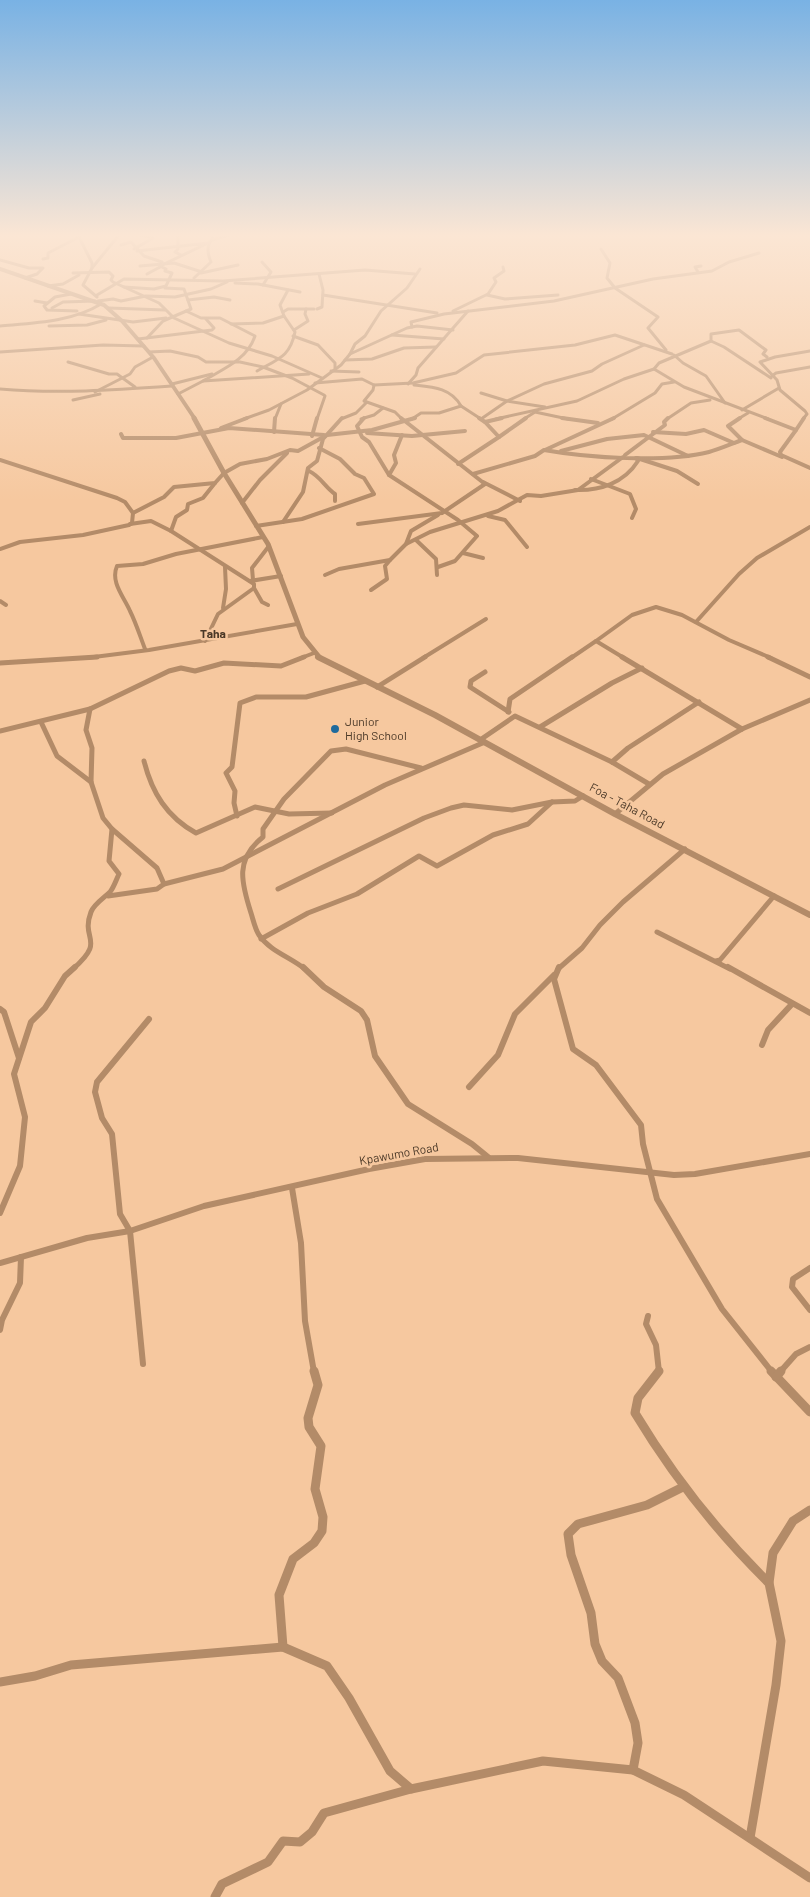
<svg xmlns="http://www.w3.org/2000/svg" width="810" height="1897" font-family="Barlow,sans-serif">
<rect width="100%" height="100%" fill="#f6c89f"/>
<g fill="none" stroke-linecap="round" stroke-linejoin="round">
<!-- minor-far4 -->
<g stroke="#b38b68" stroke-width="3">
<polyline points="78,235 92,263 92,268 83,285 97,297"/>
<polyline points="178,235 178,249 175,252 181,255"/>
<polyline points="212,240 229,235"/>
<polyline points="121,245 131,242 144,256 162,262"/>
<polyline points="134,249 153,238 141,235"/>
<polyline points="601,249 610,263 607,278 615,288 658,317 648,328 666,350"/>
<polyline points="43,259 48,258 48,253 79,237"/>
<polyline points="0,260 29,268 43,268 37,274 25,278"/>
<polyline points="262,262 271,272 263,285"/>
<polyline points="140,266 174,263 202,272"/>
<polyline points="92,268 119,235"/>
<polyline points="698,272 695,267 701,266"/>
<polyline points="73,273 109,272 113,276 111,280 113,282 159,303 174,318 229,343 272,356 322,378"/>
<polyline points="201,273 238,265"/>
<polyline points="147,274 160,267"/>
<path d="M194 278 211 262C207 253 206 245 213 238L211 235"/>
<polyline points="235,283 258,284 300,292"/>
<polyline points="48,286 63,284 79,275"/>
<polyline points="124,287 154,289 166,286 172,273 165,271 166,269 160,266 208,243 137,251"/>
<polyline points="71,294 55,297 44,306 47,310 77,311"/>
<polyline points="97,295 124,279 223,281 365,270 415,274"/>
<polyline points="323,295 437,313"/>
<polyline points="487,295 505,299 558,295"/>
<polyline points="188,300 214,297 230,300"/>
<polyline points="35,301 47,303"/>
<polyline points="98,301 113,299 121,301 146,296 175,297 211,289 227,282"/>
<polyline points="52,308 63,302 95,301"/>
<polyline points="109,308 165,310"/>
<polyline points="317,309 322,307 323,290 319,274"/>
<path d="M186 311 201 318H220L255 336C247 360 223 369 203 381"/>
<polyline points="453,311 488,294 496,282 494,278 504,271 503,267"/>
<polyline points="283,312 288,309 314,309"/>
<polyline points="79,314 133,322 166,318"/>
<polyline points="231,324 263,323 284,316"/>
<path d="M0 326C33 323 72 322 101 304"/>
<polyline points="49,326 87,325 106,320"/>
<polyline points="412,327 411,322 444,314 554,301 653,279 712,271 729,262 759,253"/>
<polyline points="294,330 308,321 305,314 306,309"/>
<polyline points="392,335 444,339"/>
<polyline points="293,336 318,345 335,363 335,368"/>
<polyline points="147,338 163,321 191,309 184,289 165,288"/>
<polyline points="138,339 212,330 214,328 206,319"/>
<polyline points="711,341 724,347 771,378"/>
<polyline points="0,352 103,345 144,346"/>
<polyline points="149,352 170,351 198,357 206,362 240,362 263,367 292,378 324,395"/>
<polyline points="350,354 355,344 365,336 381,311 407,288 420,269"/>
<polyline points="674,355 683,363 706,376 725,403"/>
<polyline points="345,360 372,359 404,348 436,347"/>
<polyline points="68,362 109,374 117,374 135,387"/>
<polyline points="654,369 684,387 768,419"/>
<path d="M257 371C278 359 290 357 295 332L284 316 280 305 288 290"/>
<polyline points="331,371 359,372"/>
<polyline points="772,376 776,373 810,367"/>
<polyline points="315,383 362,379 374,385 413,383 456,373 484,355 575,345 615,335 672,354"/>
<polyline points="172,384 212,374"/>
<polyline points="408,384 416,375 418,368 468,311"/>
<polyline points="374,385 373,390 364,401 395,412 402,419"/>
<path d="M414 385C433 387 451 388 461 406"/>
<path d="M0 389C58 394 115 390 173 386"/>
<polyline points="95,392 130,374 135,367 153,357"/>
<polyline points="481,393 507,401 545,407"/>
<polyline points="178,394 203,381 309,374"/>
<polyline points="73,400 100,394"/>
<polyline points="742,410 779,388"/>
<polyline points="244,419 269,410 307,390 341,365 350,354 407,328 417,326 453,330"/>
<polyline points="275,419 281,404"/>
<polyline points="317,419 325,396"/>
<polyline points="341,419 356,413 366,403"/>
<polyline points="361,419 374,415 383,408"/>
<polyline points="412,419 421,413 439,413 461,406 481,419"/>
<polyline points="481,419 507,401 544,384 592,371 602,364 644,345"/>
<polyline points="496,419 577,401 624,379 654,369 659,363 711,341 711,334 739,330 766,350 763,354 767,357"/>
<polyline points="524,419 535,412 568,419"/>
<polyline points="612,419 655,393 662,384 674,382"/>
<polyline points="667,419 691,403 710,400"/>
<polyline points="738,419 748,413"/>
<polyline points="803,419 807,414 805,411 780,390 777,380 760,362 775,357 810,351"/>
</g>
<!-- minor-far3 -->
<g stroke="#b38b68" stroke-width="4">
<polyline points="364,418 357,426 362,437 369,442 389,475"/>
<polyline points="479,418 485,422 502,418"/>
<polyline points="562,418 598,423"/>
<polyline points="740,418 728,426 742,440 782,457"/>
<polyline points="765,418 796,430 780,452 781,455 810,468"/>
<polyline points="221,428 247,418"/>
<polyline points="796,430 804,418"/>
<polyline points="274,432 275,418"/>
<polyline points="653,432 686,434 704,430 734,443"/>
<polyline points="367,433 412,436 465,431"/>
<polyline points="121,434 123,438 176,438 229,428 324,435"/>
<polyline points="402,435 394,455 396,463 389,475 458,520 477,536 455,561 438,567"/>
<polyline points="312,436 317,418"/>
<polyline points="499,437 526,418"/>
<polyline points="545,450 614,418"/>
<polyline points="561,451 607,439 644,435 688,456"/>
<polyline points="625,455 665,425 664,422 668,418"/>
<polyline points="637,458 677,471 698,484"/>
<polyline points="0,460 117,498 125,502 133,513"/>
<polyline points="458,464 499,437 485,422"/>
<path d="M309 471C320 476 325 487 335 494V501"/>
<path d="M473 474 535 456 544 450C589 458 665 463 709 452 720 449 731 444 742 440"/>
<polyline points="591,479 630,494 636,509 632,518"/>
<polyline points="483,482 520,501"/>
<path d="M575 490C600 491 624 483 638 461L636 458"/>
<polyline points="242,503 260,480 287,453"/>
<polyline points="488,516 505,520 527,547"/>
<polyline points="283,522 303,492 308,468 317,461 323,439 342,418"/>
<polyline points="130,524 151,521 171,531 254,584 254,588 218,614 205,641"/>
<polyline points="358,524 442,513 485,484 401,418"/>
<polyline points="256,526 302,519 374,494 364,478 355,474 340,459 319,448"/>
<polyline points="171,531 176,517 187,510 188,504 203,498 215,483"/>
<polyline points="416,540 436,559 437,575"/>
<polyline points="406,544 430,532 498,511 527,495 541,496 578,490 623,457"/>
<polyline points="0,549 20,542 83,535 129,525 132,523 133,513 164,497 174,487 215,483 224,473 240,464 267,459 290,450 298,451 327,435 372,430 415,418"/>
<polyline points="463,553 483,558"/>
<polyline points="325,575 339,569 390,560 406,544 411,531 438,515"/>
<polyline points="253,580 252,568 269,546"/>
<polyline points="250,581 281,576"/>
<polyline points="254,588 262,602 268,605"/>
<polyline points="371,590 387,579 385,566 390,560"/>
<polyline points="0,601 6,605"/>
<polyline points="223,608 226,589 225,567"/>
<polyline points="696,622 739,574 757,558 810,527"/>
<path d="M145 649C140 636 136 623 130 611 124 597 110 582 117 566L143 564 176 554 263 537"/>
<polyline points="86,658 149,650 297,624"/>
<polyline points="301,658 314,653"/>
<polyline points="423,658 486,619"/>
<polyline points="571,658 596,641"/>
<polyline points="624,658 596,641 632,615 656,607 682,615 729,640 771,658"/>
</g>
<!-- minor-far2 -->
<g stroke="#b38b68" stroke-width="5">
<polyline points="622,657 742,729"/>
<polyline points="768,657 810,677"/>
<polyline points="0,663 97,657"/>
<polyline points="485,672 471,681 470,687 509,712"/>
<polyline points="377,687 425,657"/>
<polyline points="508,712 510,699 572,657"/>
<polyline points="41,722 57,756 91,782"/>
<polyline points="540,727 612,683 642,668"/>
<polyline points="0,731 90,709 169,671 181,668 195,671 224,663 281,666 304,657"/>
<polyline points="480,740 515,716 612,762 649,784"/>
<path d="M144 761C152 793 167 817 196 833L255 807 289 814 332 813"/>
<polyline points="612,762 628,748 699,702"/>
<polyline points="615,814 663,774 742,729 810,700"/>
<polyline points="237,816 234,803 235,791 226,773 232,767 240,703 256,697 306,697 365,681"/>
<polyline points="112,829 157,868 164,884"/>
<polyline points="278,889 424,818 451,808 464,805 512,810 552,802 575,801 583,796"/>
<polyline points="108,896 157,889 164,884 223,869 385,785 485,742"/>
<polyline points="657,932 730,969"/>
<polyline points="261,939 308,913 357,894 419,856 437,866 493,835 528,824 552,802"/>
<polyline points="716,961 720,960 774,896"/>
<path d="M73 969C107 939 80 941 91 912 94 904 104 898 110 892 114 887 116 880 119 874L109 861 112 829 103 818 91 782 92 748 86 730 90 709"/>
<path d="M305 969C290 957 270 951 259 935 255 929 253 919 251 913 241 882 235 859 263 837V829L284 799 331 751 346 749 421 768"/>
<polyline points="558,969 582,948 600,925 623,902 685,849"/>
</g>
<!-- minor-far1 -->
<g stroke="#b38b68" stroke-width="6">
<polyline points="303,967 324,987 361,1011 367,1020 375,1056 408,1104 472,1144 488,1157"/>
<polyline points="559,967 554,979 573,1049 596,1065 641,1125 643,1144 657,1199 722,1309 772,1372"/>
<polyline points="728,967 810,1013"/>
<polyline points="0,1009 4,1012 19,1058"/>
<polyline points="762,1045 768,1030 792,1004"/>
<polyline points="469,1087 498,1055 515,1014 554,975"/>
<polyline points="292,1188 301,1243 305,1321 314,1372"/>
<polyline points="0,1213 20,1166 25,1117 14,1074 31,1022 45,1008 65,976 75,967"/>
<polyline points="0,1263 87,1238 130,1231 204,1206 369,1169 425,1159 518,1158 674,1175 695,1174 810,1154"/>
<polyline points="810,1268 793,1279 792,1287 810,1310"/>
<polyline points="648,1316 646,1324 656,1345 659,1372"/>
<polyline points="0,1330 2,1320 20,1283 21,1257"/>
<polyline points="143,1364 130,1231 120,1214 112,1134 102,1118 95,1092 97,1082 149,1019"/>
<polyline points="780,1372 796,1354 810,1347"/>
</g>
<!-- minor -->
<g stroke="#b38b68" stroke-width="9">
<path d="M659 1371 638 1398 635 1413C673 1476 717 1532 769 1583"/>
<polyline points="771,1371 810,1412"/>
<polyline points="776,1377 781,1371"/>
<polyline points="283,1647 279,1595 293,1559 314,1543 322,1531 323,1517 315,1489 321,1446 309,1427 308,1418 318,1385 314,1371"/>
<polyline points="0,1682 35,1676 71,1665 283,1647 327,1666 349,1698 390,1771 411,1789"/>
<polyline points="633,1770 638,1743 635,1723 618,1678 602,1661 595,1644 591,1613 571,1555 568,1534 578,1524 647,1505 683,1487"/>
<polyline points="750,1838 776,1685 781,1641 769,1583 773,1553 793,1521 810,1510"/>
<polyline points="215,1897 222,1884 268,1862 283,1841 300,1842 312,1832 324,1813 411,1789 543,1761 633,1770 684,1795 810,1878"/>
</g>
<!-- tertiary-far2 -->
<polyline stroke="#b38b68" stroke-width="4" points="0,269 104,305 122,321 154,358 195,419"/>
<!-- tertiary-far1 -->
<polyline stroke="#b38b68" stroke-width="5" points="194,418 224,473 268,544 303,637 320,658"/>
<!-- tertiary -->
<polyline stroke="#b38b68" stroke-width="6" points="318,657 435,715 615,814 810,915"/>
</g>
<!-- sky -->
<linearGradient id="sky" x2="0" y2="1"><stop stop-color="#79b2e4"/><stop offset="0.47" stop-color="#fbe6d4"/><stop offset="1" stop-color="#fbe6d4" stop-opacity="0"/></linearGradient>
<rect width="810" height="501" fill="url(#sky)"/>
<!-- markers -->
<circle fill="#1e6a9d" stroke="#f6c89f" stroke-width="2" cx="335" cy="729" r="5"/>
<g text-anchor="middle" stroke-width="5" stroke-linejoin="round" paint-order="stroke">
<!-- far-quarter labels -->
<g font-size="12" font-weight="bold" fill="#4a3827" stroke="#f6c89f">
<text x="213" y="638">Taha</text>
</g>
<!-- poi labels -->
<g font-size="12" fill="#4a3827" stroke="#f6c89f" text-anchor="start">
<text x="345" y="726">Junior<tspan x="345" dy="14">High School</tspan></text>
</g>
<!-- street labels -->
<g font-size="12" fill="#4a3827" stroke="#f6c89f">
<text transform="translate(627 806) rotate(28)" y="4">Foa - Taha Road</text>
<text transform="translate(399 1154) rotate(-10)" y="4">Kpawumo Road</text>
</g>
</g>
</svg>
